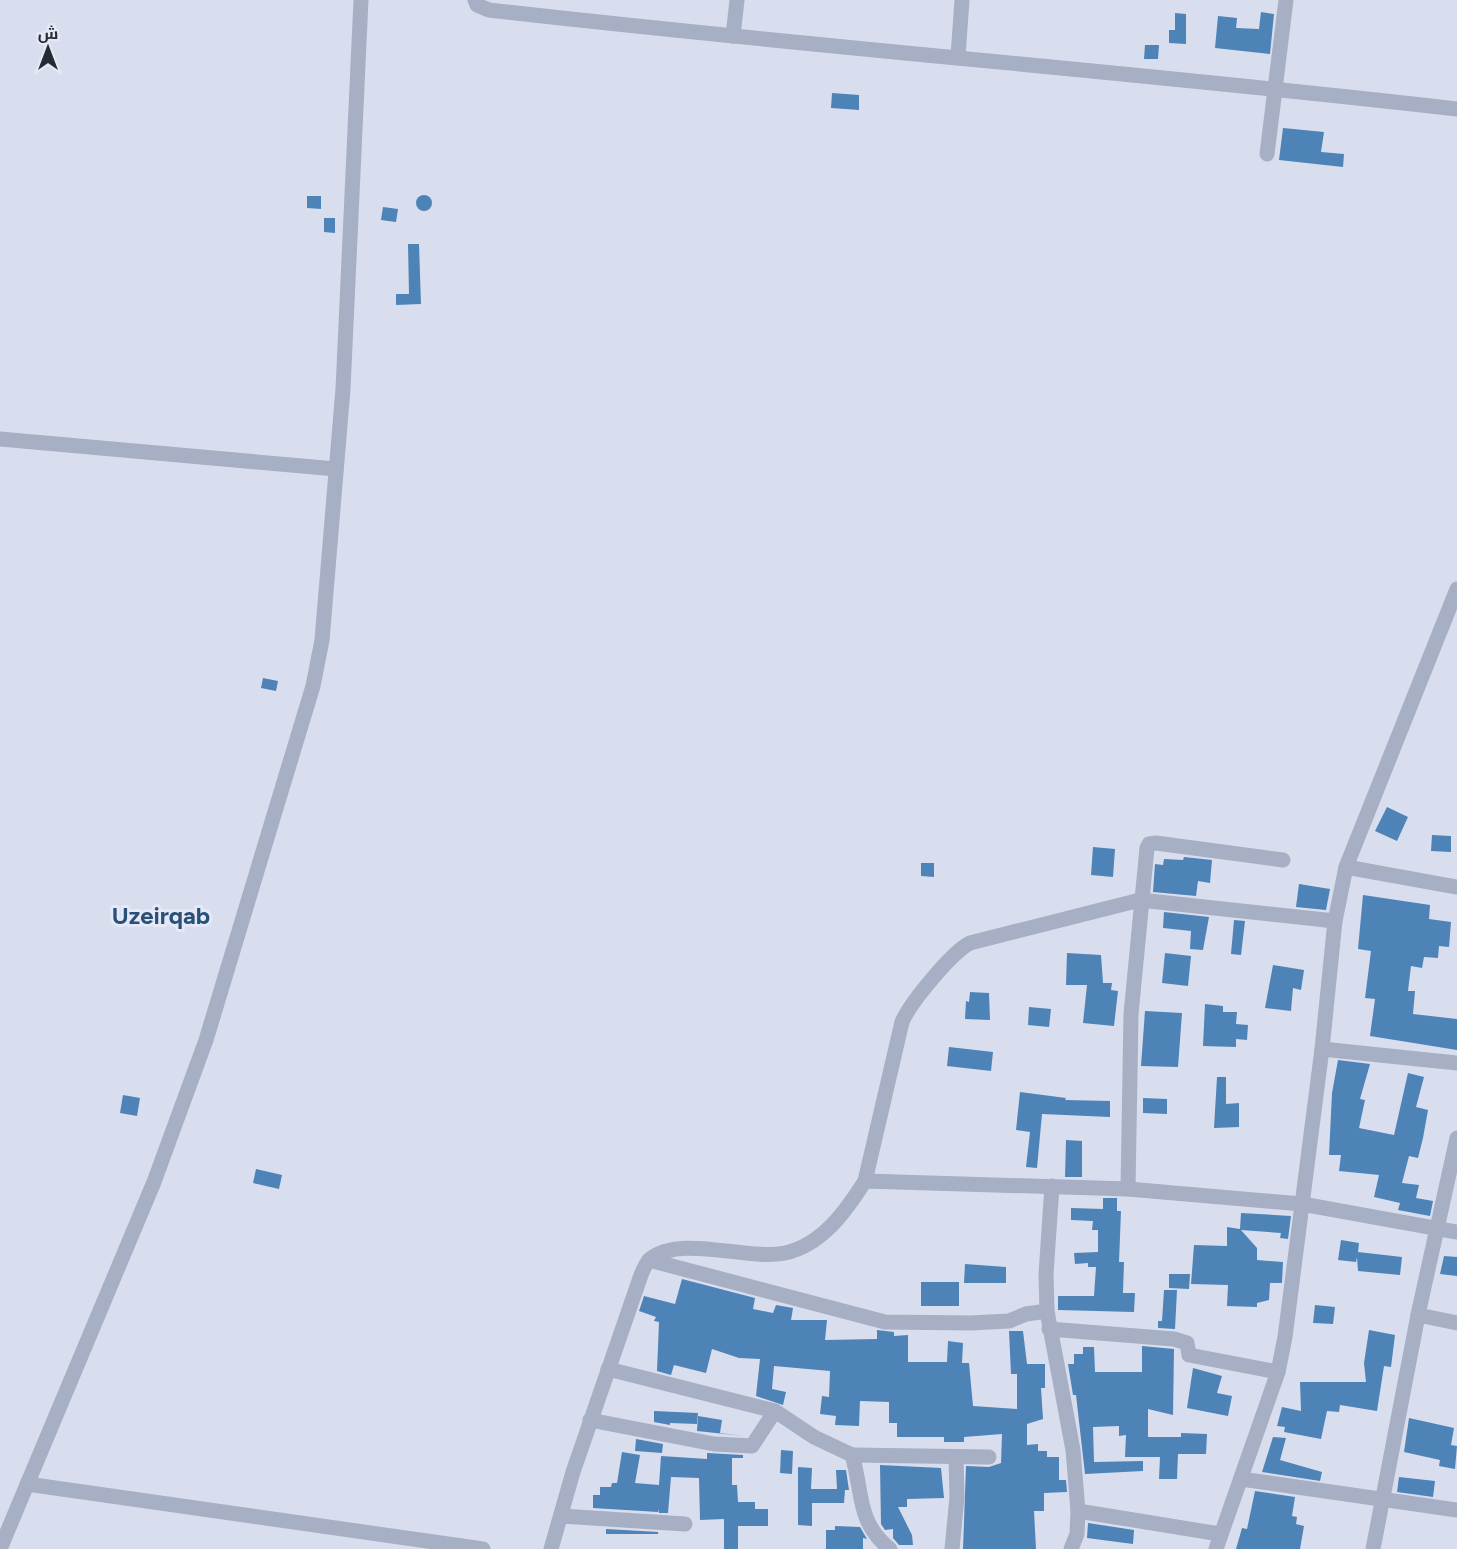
<svg xmlns="http://www.w3.org/2000/svg" width="1457" height="1549" font-family="Figtree,Cairo,sans-serif">
<rect width="100%" height="100%" fill="#d9deee"/>
<!-- building -->
<g fill="#4d83b7">
<polygon points="1261,12 1274,14 1270,54 1215,48 1218,16 1237,18 1236,28 1259,29"/>
<polygon points="1175,13 1186,14 1186,44 1169,43 1169,30 1175,30"/>
<polygon points="1145,45 1159,45 1158,59 1144,59"/>
<polygon points="832,93 859,95 859,110 831,108"/>
<polygon points="1283,128 1324,132 1321,152 1344,154 1343,167 1279,160"/>
<circle cx="424" cy="203" r="8"/>
<polygon points="307,196 321,196 321,209 307,208"/>
<polygon points="383,207 398,209 396,222 381,220"/>
<polygon points="324,218 335,218 335,233 324,232"/>
<polygon points="408,244 419,244 421,304 396,305 396,294 409,294"/>
<polygon points="263,678 278,681 276,691 261,688"/>
<polygon points="1387,807 1408,817 1397,841 1375,831"/>
<polygon points="1432,835 1451,836 1451,852 1431,851"/>
<polygon points="1093,847 1115,849 1113,877 1091,875"/>
<polygon points="1184,857 1212,860 1210,883 1198,881 1196,896 1153,892 1155,864 1163,865 1164,859 1183,860"/>
<polygon points="921,863 934,863 934,877 921,876"/>
<polygon points="1299,884 1330,889 1326,910 1296,907"/>
<polygon points="1363,895 1430,905 1429,919 1451,922 1449,947 1439,946 1438,958 1424,957 1422,968 1411,966 1408,991 1415,991 1413,1014 1457,1019 1457,1050 1370,1036 1375,999 1365,998 1371,951 1358,949"/>
<polygon points="1164,912 1209,917 1203,950 1190,949 1191,931 1163,928"/>
<polygon points="1234,920 1245,921 1241,955 1231,954"/>
<polygon points="1067,953 1101,955 1103,983 1112,983 1111,990 1118,991 1114,1026 1083,1023 1087,985 1066,985"/>
<polygon points="1165,953 1191,956 1188,986 1162,983"/>
<polygon points="1273,965 1304,970 1301,990 1293,988 1291,1011 1265,1008"/>
<polygon points="970,992 989,993 990,1020 965,1019 966,1001 969,1002"/>
<polygon points="1205,1004 1223,1006 1223,1012 1237,1012 1236,1024 1248,1025 1247,1040 1236,1039 1236,1047 1203,1046"/>
<polygon points="1029,1007 1051,1009 1049,1027 1028,1025"/>
<polygon points="1145,1011 1182,1013 1178,1067 1141,1066"/>
<polygon points="949,1047 993,1052 991,1071 947,1066"/>
<polygon points="1338,1060 1370,1064 1360,1099 1365,1100 1359,1128 1394,1135 1408,1073 1424,1077 1416,1107 1428,1110 1423,1138 1418,1158 1409,1156 1402,1183 1419,1185 1416,1198 1433,1201 1430,1216 1398,1210 1400,1203 1374,1197 1379,1175 1339,1171 1341,1155 1329,1155 1332,1093"/>
<polygon points="1217,1077 1226,1077 1226,1104 1239,1103 1239,1127 1214,1128"/>
<polygon points="1020,1092 1066,1098 1065,1100 1110,1101 1110,1117 1042,1114 1037,1168 1026,1167 1030,1132 1016,1130"/>
<polygon points="123,1095 140,1098 137,1116 120,1113"/>
<polygon points="1143,1098 1167,1099 1167,1114 1143,1113"/>
<polygon points="1066,1140 1082,1141 1082,1177 1065,1177"/>
<polygon points="256,1169 282,1175 279,1189 253,1183"/>
<polygon points="1103,1198 1117,1198 1117,1211 1121,1211 1119,1262 1124,1262 1123,1293 1135,1293 1134,1312 1058,1310 1058,1296 1094,1296 1096,1267 1088,1267 1088,1263 1075,1264 1074,1253 1098,1252 1098,1230 1092,1230 1093,1221 1071,1220 1071,1208 1103,1209"/>
<polygon points="1241,1213 1291,1216 1288,1239 1280,1238 1281,1233 1241,1230 1257,1248 1257,1260 1283,1262 1282,1283 1270,1283 1269,1300 1257,1303 1257,1307 1227,1306 1228,1285 1191,1284 1194,1245 1227,1246 1227,1227 1240,1229"/>
<polygon points="1341,1240 1359,1243 1358,1252 1402,1257 1400,1275 1358,1271 1357,1257 1356,1262 1338,1260"/>
<polygon points="1444,1256 1457,1257 1457,1276 1440,1274"/>
<polygon points="965,1264 1006,1267 1006,1283 964,1283"/>
<polygon points="1169,1274 1190,1274 1189,1289 1169,1288"/>
<polygon points="682,1279 755,1298 753,1309 773,1313 776,1305 793,1308 791,1320 827,1320 825,1340 877,1339 877,1330 894,1332 894,1336 908,1335 908,1362 947,1362 948,1341 963,1343 962,1363 969,1363 973,1406 1017,1409 1017,1374 1011,1374 1009,1331 1023,1331 1027,1364 1045,1364 1045,1388 1041,1388 1043,1419 1027,1424 1027,1445 1038,1444 1038,1451 1047,1451 1047,1457 1059,1457 1059,1480 1066,1480 1067,1492 1044,1493 1044,1511 1034,1511 1036,1549 963,1549 966,1466 989,1467 1001,1463 1002,1434 964,1437 964,1442 944,1442 944,1437 897,1437 897,1423 889,1423 889,1402 860,1401 859,1426 835,1425 836,1416 820,1414 822,1396 829,1397 830,1371 774,1366 772,1389 786,1392 783,1405 756,1396 760,1359 739,1358 712,1349 706,1373 674,1365 671,1375 657,1371 659,1322 654,1321 656,1317 639,1311 644,1296 675,1304"/>
<rect x="921" y="1282" width="38" height="24"/>
<polygon points="1164,1290 1177,1290 1175,1329 1158,1328 1158,1321 1162,1321"/>
<polygon points="1315,1305 1335,1307 1333,1324 1313,1323"/>
<polygon points="1369,1330 1395,1335 1391,1367 1384,1366 1377,1411 1340,1405 1339,1412 1327,1411 1321,1439 1284,1432 1285,1427 1277,1426 1282,1407 1301,1411 1300,1382 1366,1382 1364,1363"/>
<polygon points="1142,1346 1174,1349 1173,1415 1148,1409 1148,1437 1181,1437 1181,1433 1207,1434 1206,1454 1178,1454 1177,1479 1159,1479 1160,1457 1125,1457 1126,1435 1119,1436 1119,1426 1093,1427 1094,1462 1143,1461 1143,1471 1085,1474 1076,1395 1073,1395 1068,1364 1074,1364 1074,1354 1083,1354 1083,1347 1094,1347 1095,1372 1142,1372"/>
<polygon points="1193,1368 1222,1376 1217,1393 1232,1396 1228,1416 1187,1408"/>
<polygon points="654,1411 698,1413 697,1424 670,1423 670,1425 654,1422"/>
<polygon points="698,1416 722,1420 720,1433 744,1436 697,1431"/>
<polygon points="1409,1418 1454,1428 1451,1445 1457,1446 1455,1469 1439,1466 1440,1460 1404,1452"/>
<polygon points="1273,1437 1286,1438 1280,1460 1322,1472 1320,1481 1262,1472"/>
<polygon points="636,1439 663,1444 662,1453 635,1451"/>
<polygon points="781,1450 793,1451 792,1474 780,1473"/>
<polygon points="622,1452 640,1455 635,1483 659,1485 661,1456 707,1459 707,1453 743,1455 743,1458 732,1458 732,1485 737,1485 738,1502 755,1502 755,1509 768,1509 768,1526 738,1526 738,1549 724,1549 724,1519 700,1520 699,1478 671,1477 668,1513 659,1513 658,1509 658,1512 593,1508 593,1495 600,1495 600,1487 611,1487 612,1483 617,1483"/>
<polygon points="880,1465 941,1468 944,1498 907,1499 907,1507 898,1507 912,1535 913,1545 899,1545 893,1538 893,1529 885,1530 881,1524"/>
<polygon points="798,1467 812,1468 811,1489 837,1489 836,1470 846,1470 849,1490 845,1490 844,1503 812,1503 812,1526 798,1525"/>
<polygon points="1399,1477 1435,1481 1433,1497 1397,1492"/>
<polygon points="1255,1491 1295,1497 1292,1516 1297,1517 1296,1524 1304,1526 1300,1549 1236,1549 1242,1528 1247,1529"/>
<polygon points="1088,1523 1134,1530 1133,1544 1087,1538"/>
<polygon points="835,1526 860,1527 867,1539 863,1538 863,1549 826,1549 826,1530 835,1530"/>
<polygon points="606,1529 658,1532 658,1534 606,1534"/>
</g>
<g fill="none" stroke-linecap="round" stroke-linejoin="round">
<!-- minor -->
<g stroke="#a7afc4" stroke-width="15">
<path d="M475 0 477 5 489 10C811 47 1135 72 1457 109"/>
<polyline points="733,36 737,0"/>
<polyline points="958,56 962,0"/>
<polyline points="1267,154 1286,0"/>
<polyline points="0,439 336,469"/>
<polyline points="1346,867 1457,887"/>
<polyline points="1322,1049 1457,1063"/>
<path d="M865 1181 902 1022C910 1003 952 952 970 943L1140 900 1335 921"/>
<polyline points="1052,1186 1046,1274 1047,1311 1073,1450 1078,1511 1077,1534 1071,1549"/>
<polyline points="1128,1189 1131,1014 1147,848 1149,844 1156,843 1283,860"/>
<polyline points="649,1260 885,1322 971,1323 1009,1321 1026,1314 1047,1311"/>
<polyline points="1418,1315 1457,1323"/>
<polyline points="1049,1329 1174,1339 1187,1343 1189,1355 1278,1372"/>
<path d="M608 1369 775 1411 814 1437 852 1455C863 1491 856 1522 890 1549"/>
<polyline points="590,1420 714,1444 752,1446 775,1411"/>
<polyline points="852,1455 989,1457"/>
<polyline points="1241,1479 1457,1510"/>
<polyline points="27,1484 483,1549"/>
<polyline points="1078,1511 1220,1534"/>
<polyline points="561,1516 685,1524"/>
<polyline points="0,1549 154,1182 206,1040 313,686 322,640 343,389 361,0"/>
<path d="M551 1549 573 1472 641 1275C643 1270 646 1263 650 1259 681 1234 748 1261 785 1253 822 1245 846 1211 865 1181L1128 1189 1302 1204 1457 1232"/>
<polyline points="952,1549 957,1497 956,1457"/>
<polyline points="1216,1549 1278,1372 1285,1337 1322,1049 1335,921 1346,867 1457,589"/>
<polyline points="1373,1549 1419,1310 1457,1138"/>
</g>
</g>
<g text-anchor="middle" stroke-width="6" stroke-linejoin="round" paint-order="stroke">
<!-- quarter labels -->
<g font-size="24" font-weight="bold" fill="#295077" stroke="#e5e8f6">
<text x="161" y="924">Uzeirqab</text>
</g>
</g>
<!-- north arrow -->
<g transform="translate(48 48)" stroke="#e5e8f6" stroke-width="4.5" paint-order="stroke">
<path d="M0-4.5L10 22L0 15L-10 22Z" fill="#262b31"/>
<text y="-9" font-size="16" font-weight="bold" text-anchor="middle" fill="#262b31">ش</text>
</g>
</svg>
